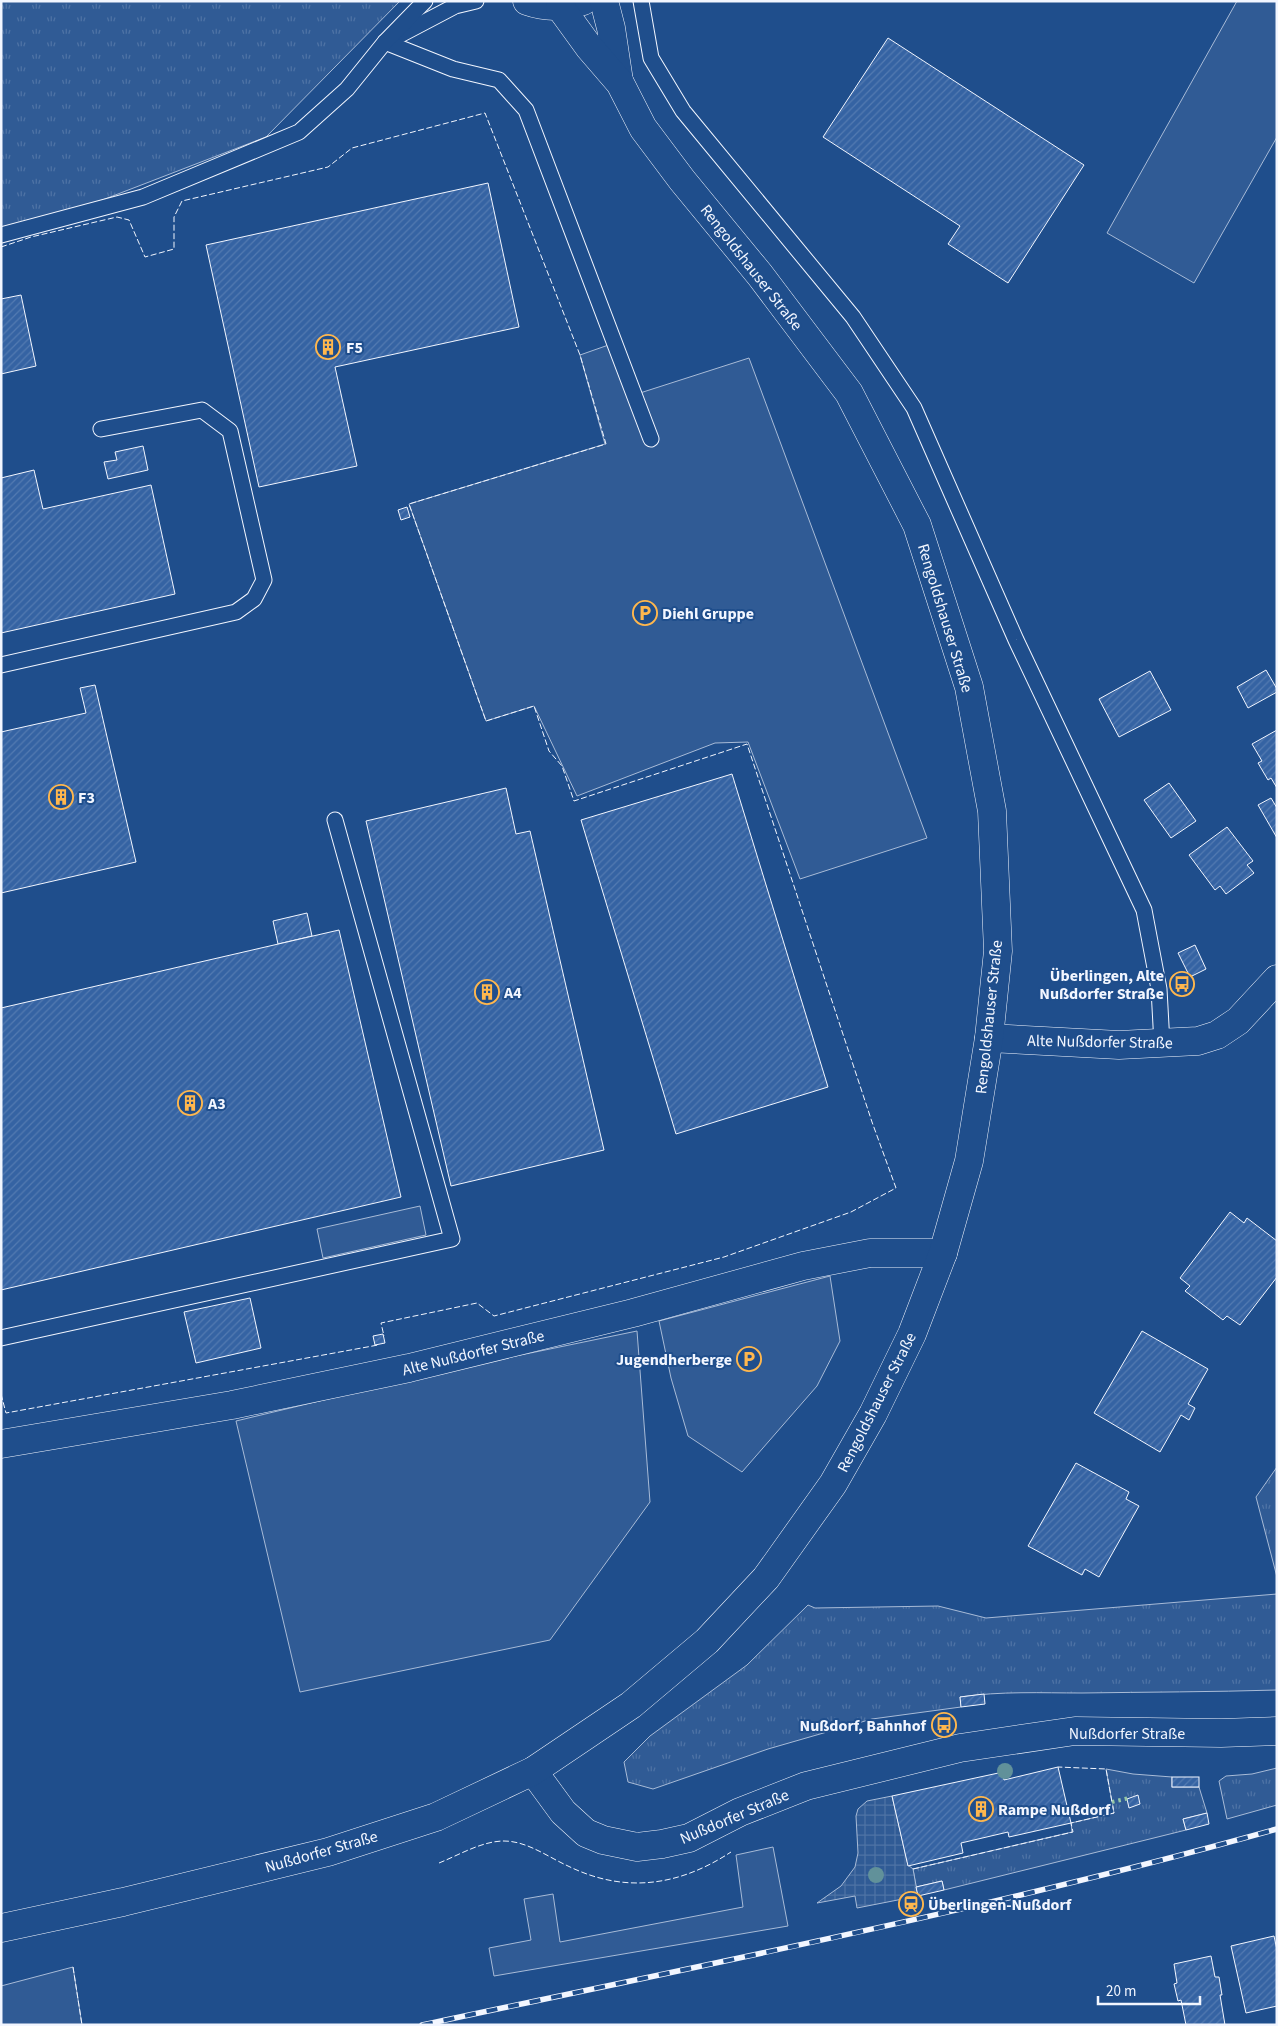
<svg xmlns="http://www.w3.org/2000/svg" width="1278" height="2026" font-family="'Source Sans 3',sans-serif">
<defs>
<pattern id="grass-tufts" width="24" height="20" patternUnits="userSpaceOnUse" patternTransform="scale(1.25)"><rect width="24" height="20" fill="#305b95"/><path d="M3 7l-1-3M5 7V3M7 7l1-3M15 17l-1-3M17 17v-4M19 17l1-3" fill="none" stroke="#4e73a5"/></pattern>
<pattern id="plaza-grid" width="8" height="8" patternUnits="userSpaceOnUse" patternTransform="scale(1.25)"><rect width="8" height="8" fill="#305b95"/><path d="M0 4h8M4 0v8" fill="none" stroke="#4e73a5"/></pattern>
<pattern id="building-hatch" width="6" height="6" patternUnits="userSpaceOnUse" patternTransform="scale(1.25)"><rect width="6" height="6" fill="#3563a3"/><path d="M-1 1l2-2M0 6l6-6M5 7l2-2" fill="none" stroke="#537ab1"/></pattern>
</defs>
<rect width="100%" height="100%" fill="#1f4e8c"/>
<!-- grass -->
<g fill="url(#grass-tufts)" stroke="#a8bbd7">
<polygon points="1,1 400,1 266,137 1,239"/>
<polygon points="1277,1467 1277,1577 1256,1497"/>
<path d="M1277 1594V1690C1212 1692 1147 1692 1082 1693 1041 1693 1001 1691 960 1697L961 1707 872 1719 768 1749 653 1789 628 1782 624 1762 650 1736 747 1665 808 1605 815 1608 938 1606 986 1618Z"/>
<polygon points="1277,1768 1277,1805 1227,1819 1219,1781 1226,1776 1252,1774"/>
<polygon points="1106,1769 1133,1774 1172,1777 1172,1787 1199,1787 1207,1813 1183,1819 1186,1830 944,1890 942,1881 916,1887 913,1869 1072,1832 1071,1823 1114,1813"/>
</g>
<!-- built -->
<g fill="#305b95" stroke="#a8bbd7">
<polygon points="1237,1 1277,1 1277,137 1194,283 1107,233"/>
<polygon points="617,342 640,393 749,358 927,838 800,879 748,742 715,743 577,796 534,706 486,721 409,504 605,444 580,355"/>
<polygon points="420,1206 426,1235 323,1258 317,1229"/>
<polygon points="830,1276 840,1341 817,1386 742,1472 688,1436 671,1378 659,1321"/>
<polygon points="637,1331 650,1502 550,1640 300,1692 236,1421 453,1369"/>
<polygon points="773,1847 788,1926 494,1976 489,1948 531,1940 524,1899 553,1894 560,1942 743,1907 736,1855"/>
<polygon points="73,1967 82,2025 1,2025 1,1986"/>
</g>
<!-- plaza -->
<polygon fill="url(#plaza-grid)" stroke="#a8bbd7" points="892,1796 908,1865 913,1869 918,1896 857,1908 855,1896 817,1903 841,1886 855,1867 858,1853 856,1816 858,1809 867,1801"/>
<!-- building -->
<g fill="url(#building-hatch)" stroke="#f2f6ff">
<polygon points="888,38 1084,165 1008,283 948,244 960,226 823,137"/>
<polygon points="488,183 519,327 335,367 357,466 259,487 206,245"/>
<polygon points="21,295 36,366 1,374 1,299"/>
<polygon points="143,446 148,470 108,479 104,462 117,460 115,452"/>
<polygon points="34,470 43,509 151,485 175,594 1,633 1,478"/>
<polygon points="407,507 410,517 401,520 398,510"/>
<polygon points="1266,670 1277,689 1277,692 1248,708 1237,687"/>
<polygon points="1150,671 1171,710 1119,737 1099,699"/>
<polygon points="95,685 136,862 1,893 1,732 86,713 80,688"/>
<polygon points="1277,730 1277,788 1271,778 1268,780 1258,763 1262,761 1252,744"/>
<polygon points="732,774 828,1087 676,1134 581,820"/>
<polygon points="1169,783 1196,821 1171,838 1144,800"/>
<polygon points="506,788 516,834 530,831 604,1150 451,1186 366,821"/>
<polygon points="1271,798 1277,808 1277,838 1258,805"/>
<polygon points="1227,827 1253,861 1247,865 1254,873 1226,894 1220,886 1215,890 1189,855"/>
<polygon points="307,913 312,936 278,944 273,921"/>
<polygon points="339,930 401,1197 1,1290 1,1008"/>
<polygon points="1195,945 1206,969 1190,977 1178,953"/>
<polygon points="1230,1212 1244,1223 1247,1218 1277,1241 1277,1277 1240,1325 1227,1316 1223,1320 1185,1291 1190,1286 1180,1278"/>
<polygon points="250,1298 261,1348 196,1363 184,1312"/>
<polygon points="1142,1331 1208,1369 1188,1404 1195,1408 1189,1420 1181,1415 1160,1452 1094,1413"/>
<polygon points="383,1334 385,1343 375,1345 373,1336"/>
<polygon points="1076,1463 1129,1492 1126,1499 1139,1506 1099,1577 1085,1569 1082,1575 1028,1546"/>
<polygon points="984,1694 985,1704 961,1707 960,1697"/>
<polygon points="1058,1767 1071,1823 1009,1837 1008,1832 961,1843 963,1853 908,1866 892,1796 1003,1772 1004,1780"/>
<rect x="1172" y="1777" width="27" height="10"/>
<polygon points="1138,1795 1140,1804 1129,1808 1127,1799"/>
<polygon points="1207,1813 1209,1824 1186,1830 1183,1819"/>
<polygon points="942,1881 944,1890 918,1896 916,1887"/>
<polygon points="1274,1936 1277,1950 1277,2006 1246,2013 1231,1946"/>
<polygon points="1211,1956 1215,1977 1219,1977 1222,1995 1220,1995 1225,2025 1186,2025 1181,2000 1178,2001 1174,1984 1177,1983 1174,1964"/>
</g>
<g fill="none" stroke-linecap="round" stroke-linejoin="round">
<defs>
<g id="service">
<polyline points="641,1 651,58 683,111 853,317 914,408 1016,640 1144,910 1159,989 1162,1044"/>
<polyline points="398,36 455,6 476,1"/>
<polyline points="385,42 453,69 499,80 526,110 651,439"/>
<polyline points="1,235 143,197 299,132 347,89 385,42 425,1"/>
<polyline points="1,665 236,612 254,599 264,580 230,431 202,410 101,429"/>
<polyline points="1,1338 452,1239 335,820"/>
</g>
<g id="minor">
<polyline points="989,1038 1119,1045 1198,1041 1217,1035 1238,1021 1277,979"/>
<polyline points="1,1444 232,1405 409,1368 633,1313 803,1266 870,1253 943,1253"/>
</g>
<g id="tertiary">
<path d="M527 1C547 8 563 7 583 1"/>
<polyline points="604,1 611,28 619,81"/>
<polyline points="533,1771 563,1812 586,1833 603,1840 637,1847 662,1844 689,1838 740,1812 806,1786 960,1748 1075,1731 1221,1733 1277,1731"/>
<polyline points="1,1928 123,1902 328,1852 436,1817 533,1771 631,1705 707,1641 766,1578 833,1484 873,1414 912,1334 943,1253 969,1161 989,1038 998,951 992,811 969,687 917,525 849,393 760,275 682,180 643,128 620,83 589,47 560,7"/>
</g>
</defs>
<!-- service casing -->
<use href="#service" stroke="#f2f6ff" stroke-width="17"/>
<!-- minor casing -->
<use href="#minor" stroke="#f2f6ff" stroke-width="29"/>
<!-- tertiary casing -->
<use href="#tertiary" stroke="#f2f6ff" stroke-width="29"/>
<!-- service -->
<use href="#service" stroke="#1f4e8c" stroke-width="15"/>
<!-- minor -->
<use href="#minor" stroke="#1f4e8c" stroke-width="28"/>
<!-- tertiary -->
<use href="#tertiary" stroke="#1f4e8c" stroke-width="28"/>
<defs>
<path id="rail" d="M422 2025C708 1964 995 1908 1277 1829"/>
</defs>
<!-- rail casing -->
<use href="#rail" stroke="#f2f6ff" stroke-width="5.5"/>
<!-- rail -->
<use href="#rail" stroke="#1f4e8c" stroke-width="4" stroke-dasharray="11" stroke-linecap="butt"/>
<!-- hedge -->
<polyline stroke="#97c8a6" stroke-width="4" stroke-dasharray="2.5 4" stroke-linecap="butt" points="1112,1802 1129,1798"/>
<!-- fence -->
<g stroke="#f2f6ff" stroke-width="1" stroke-dasharray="6 2.5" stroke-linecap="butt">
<polyline points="1,247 31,237 117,217 129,220 145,257 174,249 174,217 182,201 328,167 352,148 485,113 580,355 606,444 409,504 486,721 534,706 549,751 562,766 574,801 747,744 872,1122 896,1188 851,1212 724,1257 494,1316 477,1303 381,1323 384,1336"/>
<polyline points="1,1394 6,1413 378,1345"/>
<path d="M439 1863C459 1855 482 1841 504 1841 527 1841 548 1857 568 1866 625 1894 679 1886 731 1852"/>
<polyline points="913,1869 1073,1832 1071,1823 1114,1813 1106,1769 1058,1767"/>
<polyline points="73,1967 82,2025"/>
</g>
</g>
<!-- trees -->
<g fill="#61919a">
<circle cx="1005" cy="1771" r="8"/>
<circle cx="876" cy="1875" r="8"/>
</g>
<!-- icons -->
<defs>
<symbol id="building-ring" viewBox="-11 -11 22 22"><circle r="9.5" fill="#1f4e8c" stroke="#ffb74d" stroke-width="1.5"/><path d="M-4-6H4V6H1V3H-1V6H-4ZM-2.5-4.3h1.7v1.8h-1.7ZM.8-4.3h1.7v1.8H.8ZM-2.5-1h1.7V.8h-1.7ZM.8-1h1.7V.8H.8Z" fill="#ffb74d"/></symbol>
<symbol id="parking-ring" viewBox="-11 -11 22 22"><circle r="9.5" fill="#1f4e8c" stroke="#ffb74d" stroke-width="1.5"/><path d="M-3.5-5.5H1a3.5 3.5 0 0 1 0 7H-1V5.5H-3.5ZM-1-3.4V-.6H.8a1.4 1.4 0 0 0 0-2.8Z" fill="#ffb74d"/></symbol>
<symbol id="bus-ring" viewBox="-11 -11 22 22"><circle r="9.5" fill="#1f4e8c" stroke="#ffb74d" stroke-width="1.5"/><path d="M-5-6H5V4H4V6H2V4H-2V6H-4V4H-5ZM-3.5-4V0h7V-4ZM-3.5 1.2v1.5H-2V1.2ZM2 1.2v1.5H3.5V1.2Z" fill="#ffb74d"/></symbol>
<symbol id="station-ring" viewBox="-11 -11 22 22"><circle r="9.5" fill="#1f4e8c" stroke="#ffb74d" stroke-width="1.5"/><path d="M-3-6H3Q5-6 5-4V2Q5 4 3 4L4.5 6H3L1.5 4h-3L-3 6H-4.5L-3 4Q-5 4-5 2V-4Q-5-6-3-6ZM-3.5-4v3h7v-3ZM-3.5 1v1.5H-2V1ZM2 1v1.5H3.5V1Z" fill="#ffb74d"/></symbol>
</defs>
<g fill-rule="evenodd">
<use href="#building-ring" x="314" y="333" width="28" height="28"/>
<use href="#parking-ring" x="631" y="599" width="28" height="28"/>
<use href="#building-ring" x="47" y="783" width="28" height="28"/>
<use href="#bus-ring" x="1168" y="970" width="28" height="28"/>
<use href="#building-ring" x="473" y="978" width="28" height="28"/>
<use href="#building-ring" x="176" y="1089" width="28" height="28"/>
<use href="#parking-ring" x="735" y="1345" width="28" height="28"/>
<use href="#bus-ring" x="930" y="1711" width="28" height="28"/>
<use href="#building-ring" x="967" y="1795" width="28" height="28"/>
<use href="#station-ring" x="897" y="1890" width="28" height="28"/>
</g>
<g text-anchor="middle" stroke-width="4" stroke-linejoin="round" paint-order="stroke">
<!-- street labels -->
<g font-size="16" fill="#f2f6ff" stroke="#1f4e8c">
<text transform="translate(752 267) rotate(52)" y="6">Rengoldshauser Straße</text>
<text transform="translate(946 618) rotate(73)" y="6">Rengoldshauser Straße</text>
<text transform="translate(988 1017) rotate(-84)" y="6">Rengoldshauser Straße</text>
<text transform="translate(1100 1041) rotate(1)" y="6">Alte Nußdorfer Straße</text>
<text transform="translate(473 1352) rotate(-14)" y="6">Alte Nußdorfer Straße</text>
<text transform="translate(876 1402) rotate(-63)" y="6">Rengoldshauser Straße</text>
<text x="1127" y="1739">Nußdorfer Straße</text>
<text transform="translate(734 1816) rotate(-23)" y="6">Nußdorfer Straße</text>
<text transform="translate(321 1851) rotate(-16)" y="6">Nußdorfer Straße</text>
</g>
<!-- poi labels -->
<g font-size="16" font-weight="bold" fill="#f2f6ff" stroke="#1f4e8c" text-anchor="start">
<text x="346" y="353">F5</text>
<text x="662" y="619">Diehl Gruppe</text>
<text x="78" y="803">F3</text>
<text x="1164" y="981" text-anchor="end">Überlingen, Alte<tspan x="1164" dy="18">Nußdorfer Straße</tspan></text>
<text x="504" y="998">A4</text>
<text x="208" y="1109">A3</text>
<text x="732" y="1365" text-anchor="end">Jugendherberge</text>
<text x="926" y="1731" text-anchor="end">Nußdorf, Bahnhof</text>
<text x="998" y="1815">Rampe Nußdorf</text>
<text x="928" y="1910">Überlingen-Nußdorf</text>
</g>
</g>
<!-- border -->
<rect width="1278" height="2026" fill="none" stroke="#f2f6ff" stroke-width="5"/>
<!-- scale -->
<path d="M1098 1996v8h102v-8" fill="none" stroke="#f2f6ff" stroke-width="2.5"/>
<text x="1106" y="1996" font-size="15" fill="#f2f6ff" stroke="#1f4e8c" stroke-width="4" paint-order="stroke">20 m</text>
</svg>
